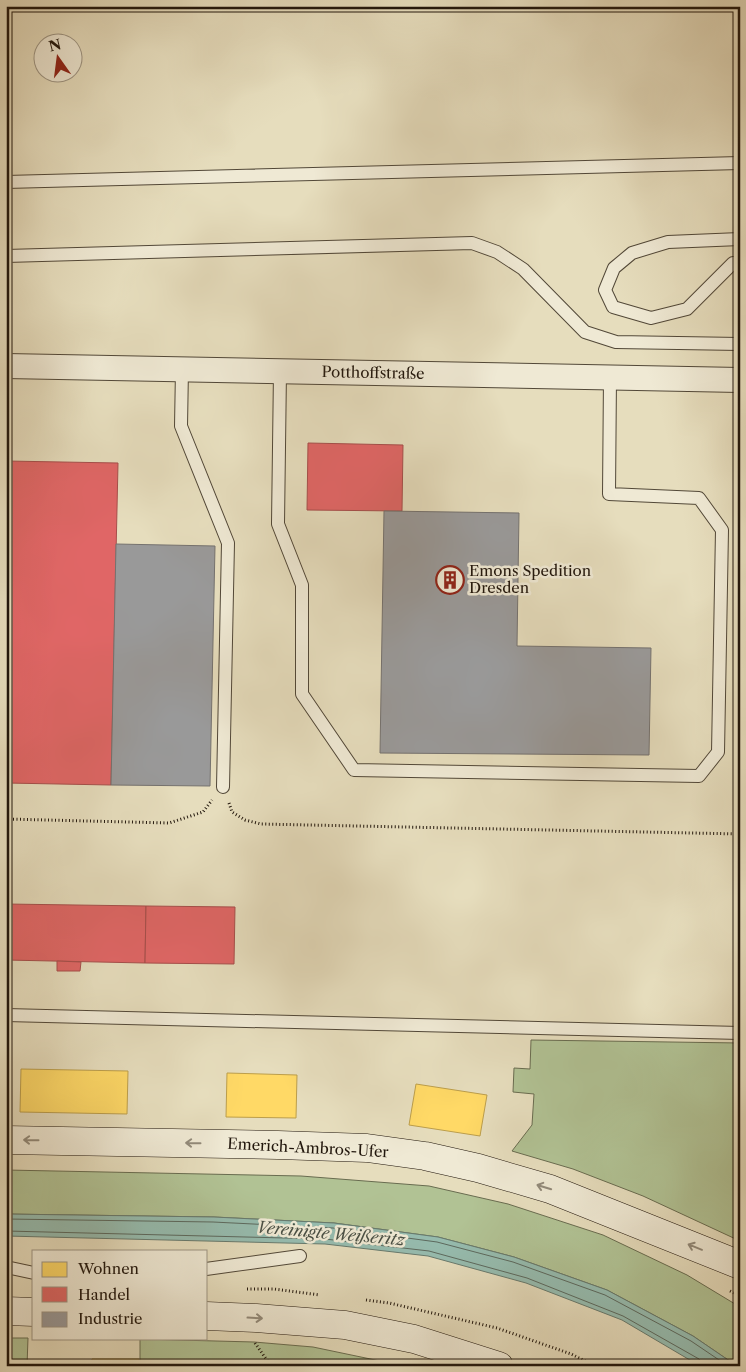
<svg xmlns="http://www.w3.org/2000/svg" width="746" height="1372" font-family="'Libre Caslon Text',serif">
<rect width="100%" height="100%" fill="#e6ddbd"/>
<filter id="stains"><feTurbulence type="fractalNoise" baseFrequency=".004" numOctaves="4"/><feColorMatrix values="0 0 0 0 .2 0 0 0 0 .09 0 0 0 0 .02 0 0 0 .5 -.17"/></filter>
<radialGradient id="worn" r=".72"><stop offset=".6" stop-color="#630" stop-opacity="0"/><stop offset="1" stop-color="#630" stop-opacity=".3"/></radialGradient>
<!-- green -->
<g fill="#b1c294" stroke="#696c50">
<polygon points="531,1040 740,1043 740,1241 643,1196 573,1169 512,1151 532,1125 534,1094 513,1092 514,1068 530,1069"/>
<polygon points="6,1170 301,1176 429,1186 508,1204 603,1235 687,1275 740,1307 740,1366 737,1366 693,1336 607,1290 514,1257 438,1237 334,1223 214,1217 6,1214"/>
<polygon points="6,1338 28,1338 27,1366 6,1366"/>
<polygon points="140,1339 254,1342 313,1347 404,1366 140,1366"/>
</g>
<!-- water -->
<polygon fill="#96bcaf" stroke="#677a6e" points="6,1214 214,1217 334,1223 438,1237 514,1257 607,1290 693,1336 737,1366 700,1366 622,1320 526,1283 428,1256 325,1244 6,1236"/>
<!-- homes -->
<g fill="#ffd966" stroke="#bc9e4b">
<polygon points="21,1069 128,1071 127,1114 20,1112"/>
<polygon points="227,1073 297,1075 296,1118 226,1117"/>
<polygon points="416,1084 487,1095 480,1136 409,1125"/>
<polygon points="92,1359 139,1359 139,1366 91,1366"/>
</g>
<!-- shops -->
<g fill="#e06666" stroke="#a74e4b">
<polygon points="308,443 403,445 402,511 307,510"/>
<polygon points="6,461 118,463 111,785 6,783"/>
<polygon points="6,904 146,906 145,963 6,960"/>
<polygon points="146,906 235,907 234,964 145,963"/>
<polygon points="57,961 81,962 80,971 57,971"/>
</g>
<!-- industry -->
<g fill="#999" stroke="#75726f">
<polygon points="384,511 519,513 517,646 651,648 649,755 380,753"/>
<polygon points="116,544 215,546 210,786 111,785"/>
</g>
<g fill="none" stroke-linecap="round" stroke-linejoin="round">
<!-- shore -->
<g stroke="#5c695e" stroke-width="1">
<polyline points="6,1219 213,1222 333,1228 437,1242 513,1262 605,1295 691,1341 728,1366"/>
<polyline points="6,1231 325,1239 429,1251 527,1278 623,1316 699,1359 701,1362 702,1366"/>
</g>
<defs>
<g id="lane">
<polyline points="6,182 740,163"/>
<polyline points="740,239 668,242 632,253 614,268 605,290 613,307 651,318 687,309 733,263 740,263"/>
<polyline points="6,256 472,243 497,252 523,269 585,332 616,342 740,344"/>
<polyline points="182,369 181,426 228,543 223,787"/>
<polyline points="280,371 278,524 302,585 302,694 354,770 699,776 718,752 722,530 699,498 609,494 610,377"/>
<polyline points="6,1015 740,1033"/>
<polyline points="6,1267 34,1273"/>
<polyline points="206,1269 300,1256"/>
</g>
<polyline id="street" points="6,366 740,380"/>
<g id="secondary">
<polyline points="6,1140 278,1145 367,1148 425,1156 478,1168 550,1189 740,1265"/>
<polyline points="6,1311 34,1312"/>
<polyline points="206,1316 256,1318 345,1325 414,1339 499,1366"/>
</g>
</defs>
<!-- lane casing -->
<use href="#lane" stroke="#524838" stroke-width="14"/>
<!-- street casing -->
<use href="#street" stroke="#524838" stroke-width="26"/>
<!-- secondary casing -->
<use href="#secondary" stroke="#21160c" stroke-width="29"/>
<!-- path -->
<g stroke="#21160c" stroke-width="3" stroke-dasharray="1 2.5" stroke-linecap="butt">
<polyline points="229,803 232,812 245,820 261,824 740,834"/>
<polyline points="6,819 169,823 203,812 212,800"/>
<polyline points="247,1289 274,1289 320,1295"/>
<polyline points="730,1291 740,1296"/>
<polyline points="366,1300 389,1303 497,1328 571,1354 595,1366"/>
<polyline points="255,1343 271,1366"/>
</g>
<!-- lane -->
<use href="#lane" stroke="#efe9d4" stroke-width="12"/>
<!-- street -->
<use href="#street" stroke="#efe9d4" stroke-width="24"/>
<!-- secondary -->
<use href="#secondary" stroke="#efe9d4" stroke-width="28"/>
</g>
<!-- one-way arrows -->
<defs><path id="oneway-shaft" d="M-6 0H5M1.5-3L5.5 0L1.5 3" fill="none" stroke-width="1.6" stroke-linecap="round" stroke-linejoin="round" transform="scale(1.25)"/></defs>
<g stroke="#928a7a">
<use href="#oneway-shaft" transform="translate(31 1140) rotate(-179)"/>
<use href="#oneway-shaft" transform="translate(193 1143) rotate(-179)"/>
<use href="#oneway-shaft" transform="translate(544 1187) rotate(-163)"/>
<use href="#oneway-shaft" transform="translate(695 1247) rotate(-158)"/>
<use href="#oneway-shaft" transform="translate(255 1318) rotate(3)"/>
</g>
<!-- icons -->
<defs>
<symbol id="building-ring" viewBox="-11 -11 22 22"><circle r="9.5" fill="#efe9d4" stroke="#8f2418" stroke-width="1.5"/><path d="M-4-6H4V6H1V3H-1V6H-4ZM-2.5-4.3h1.7v1.8h-1.7ZM.8-4.3h1.7v1.8H.8ZM-2.5-1h1.7V.8h-1.7ZM.8-1h1.7V.8H.8Z" fill="#8f2418"/></symbol>
</defs>
<g fill-rule="evenodd">
<use href="#building-ring" x="434" y="564" width="32" height="32"/>
</g>
<g text-anchor="middle" stroke-width="5" stroke-linejoin="round" paint-order="stroke">
<!-- street labels -->
<g font-size="15" fill="#21160c" stroke="#efe9d4">
<text transform="translate(373 373) rotate(1)" y="5">Potthoffstraße</text>
<text transform="translate(308 1148) rotate(3)" y="5">Emerich-Ambros-Ufer</text>
</g>
<!-- poi labels -->
<g font-size="15" fill="#21160c" stroke="#efe9d4" text-anchor="start">
<text x="469" y="576">Emons Spedition<tspan x="469" dy="17">Dresden</tspan></text>
</g>
<!-- water labels -->
<g font-size="16" font-style="italic" fill="#4a5045" stroke="#efe9d4">
<text transform="translate(331 1233) rotate(5)" y="6">Vereinigte Weißeritz</text>
</g>
</g>
<!-- margin -->
<rect width="746" height="1372" fill="none" stroke="#e6ddbd" stroke-width="25"/>
<rect x="8" y="8" width="731" height="1357" fill="none" stroke="#21160c" stroke-width="2.5"/>
<rect x="12" y="12" width="721" height="1347" fill="none" stroke="#21160c"/>
<!-- legend -->
<rect x="32" y="1250" width="175" height="90" fill="#efe9d4" stroke="#9d9584"/>
<rect x="42" y="1262" width="25" height="15" fill="#ffd966" stroke="#9d9584"/>
<text x="78" y="1274" font-size="15" fill="#21160c">Wohnen</text>
<rect x="42" y="1287" width="25" height="15" fill="#e06666" stroke="#9d9584"/>
<text x="78" y="1300" font-size="15" fill="#21160c">Handel</text>
<rect x="42" y="1312" width="25" height="15" fill="#999999" stroke="#9d9584"/>
<text x="78" y="1324" font-size="15" fill="#21160c">Industrie</text>
<!-- north arrow -->
<g transform="translate(58 58) rotate(346)"><circle r="24" fill="#efe9d4" stroke="#9d9584"/>
<path d="M0-4L9 19L0 12L-9 19Z" fill="#8f2418"/>
<text y="-8" font-size="14" font-weight="bold" text-anchor="middle" fill="#21160c">N</text>
</g>
<rect width="100%" height="100%" filter="url(#stains)"/>
<rect width="100%" height="100%" fill="url(#worn)"/>
</svg>
